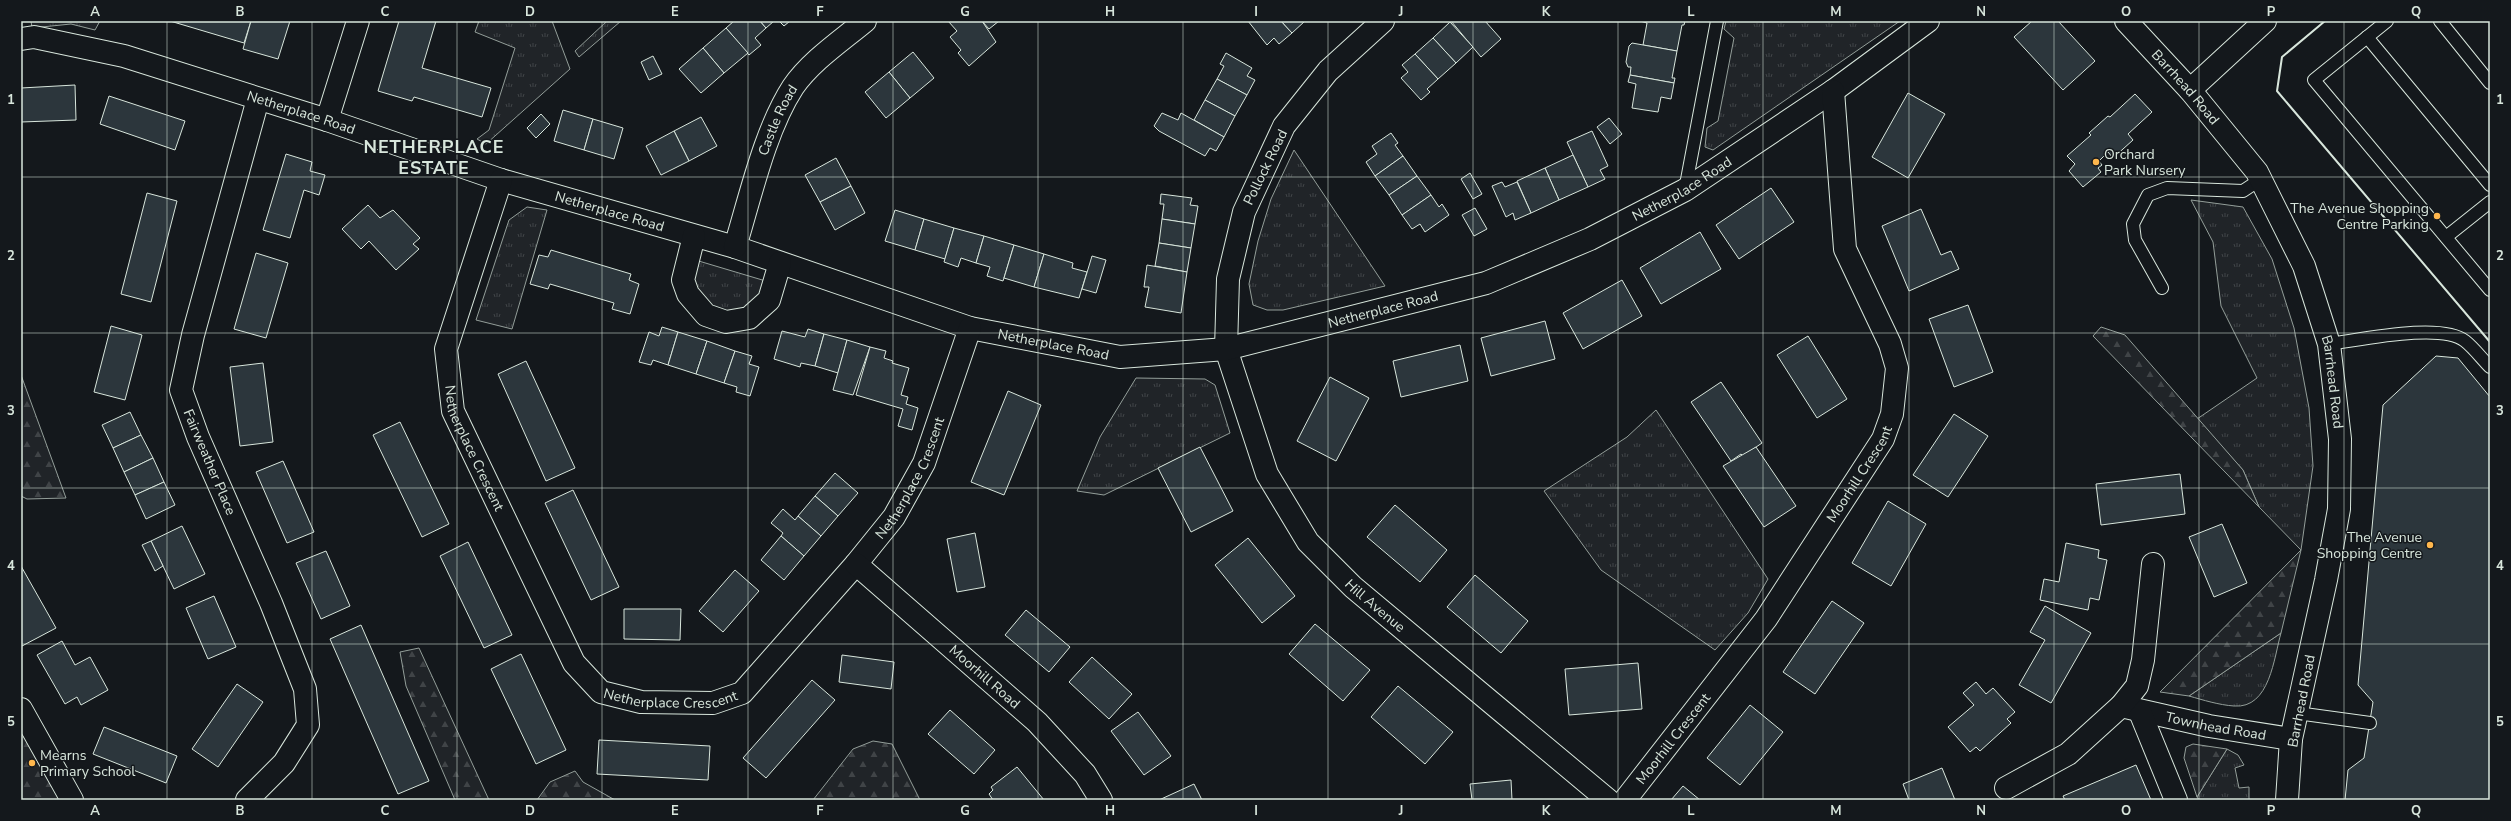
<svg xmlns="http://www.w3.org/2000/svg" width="2511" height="821" font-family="'Nunito Sans',sans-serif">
<defs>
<pattern id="grass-tufts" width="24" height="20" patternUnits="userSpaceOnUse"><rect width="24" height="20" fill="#202428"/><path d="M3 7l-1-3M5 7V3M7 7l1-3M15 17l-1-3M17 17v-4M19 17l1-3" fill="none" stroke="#404447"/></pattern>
<pattern id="forest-firs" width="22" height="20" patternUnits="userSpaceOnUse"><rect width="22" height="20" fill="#202428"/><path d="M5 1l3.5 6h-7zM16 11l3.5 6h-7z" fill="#404447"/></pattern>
</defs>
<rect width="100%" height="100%" fill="#14181c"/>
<!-- grass -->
<g fill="url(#grass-tufts)" stroke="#939e99">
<polygon points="31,21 100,21 95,30 71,24 32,28"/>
<polygon points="479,21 552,21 570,69 486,144 477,139 489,130 515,48 475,32"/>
<polygon points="607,21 621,21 579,57 575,51"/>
<polygon points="1726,21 1900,21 1713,150 1705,147 1707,128 1718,121 1734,38 1724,29"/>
<polygon points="1294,150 1385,286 1283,310 1267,310 1253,305 1249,284 1258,241 1271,199"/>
<polygon points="2191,200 2243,207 2272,259 2294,328 2309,408 2313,466 2301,550 2259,507 2243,470 2197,419 2257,378 2221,306 2213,242"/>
<polygon points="527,207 547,210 512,329 476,320 509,220"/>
<polygon points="692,259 769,282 759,301 738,313 722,313 694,295"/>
<polygon points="1136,378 1205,379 1215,385 1230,433 1104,495 1077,491 1100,437"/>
<polygon points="1656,410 1768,579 1748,613 1715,650 1601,570 1544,491 1627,437"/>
<path d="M2281 633C2274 657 2270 709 2234 706 2219 705 2203 700 2189 696Z"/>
<polygon points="2227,749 2238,755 2244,765 2235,768 2239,788 2249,787 2249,800 2199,800 2197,797"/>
</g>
<!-- forest -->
<g fill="url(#forest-firs)" stroke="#939e99">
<polygon points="2101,327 2125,335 2243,470 2259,507 2093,336"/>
<polygon points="21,375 66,498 27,499 21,496"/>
<polygon points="2301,550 2281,633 2189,696 2160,692"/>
<polygon points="419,648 489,800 455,800 406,686 400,652"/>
<polygon points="21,727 64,800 21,800"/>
<polygon points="873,741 892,744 920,800 813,800 853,749"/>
<polygon points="2193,744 2227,749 2197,797 2184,758 2186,747"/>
<polygon points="575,771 583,782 615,800 537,800 550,782"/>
</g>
<!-- building -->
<g fill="#2c363c" stroke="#d8e6dc">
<polygon points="170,21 251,21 244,43"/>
<polygon points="251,21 290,21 278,59 243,49"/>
<polygon points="399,21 436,21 422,68 491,88 482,117 414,97 412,101 378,91"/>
<polygon points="734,21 760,21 766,28 755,38 761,45 749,55 726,28"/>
<polygon points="760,21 774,21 766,28"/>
<polygon points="779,21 790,21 784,26"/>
<polygon points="948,21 982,21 996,42 969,66 958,53 961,50 950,37 957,31"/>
<polygon points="982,21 999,21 989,29"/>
<polygon points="1248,21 1281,21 1292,33 1279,44 1274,38 1267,45"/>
<polygon points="1281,21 1305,21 1292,33"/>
<polygon points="1451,21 1485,21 1501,39 1481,57"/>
<polygon points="1685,21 1684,25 1682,25 1677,51 1643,45 1647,23 1640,21"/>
<polygon points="2032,21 2058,21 2095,61 2063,90 2014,37"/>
<polygon points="1450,22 1473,47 1456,63 1433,38"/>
<polygon points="726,28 748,53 724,73 703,48"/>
<polygon points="1433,38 1456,63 1438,79 1415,54"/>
<polygon points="1632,43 1677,51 1672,78 1675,78 1674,83 1630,75 1631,67 1628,67 1626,62 1629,46"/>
<polygon points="703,48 724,73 701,93 679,69"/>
<polygon points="913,52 934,78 910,98 889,72"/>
<polygon points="1226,53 1252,68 1247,76 1255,80 1247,95 1217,79 1224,66 1220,64"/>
<polygon points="1415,54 1438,79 1427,89 1430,92 1421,100 1401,78 1408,72 1402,65"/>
<polygon points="653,56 662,74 649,80 641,62"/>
<polygon points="889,72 910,98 886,118 865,92"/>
<polygon points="1630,75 1674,83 1671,99 1661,97 1658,112 1632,108 1636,84 1628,82"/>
<polygon points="1217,79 1247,95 1235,116 1205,100"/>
<polygon points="75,85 76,120 21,122 21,88"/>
<polygon points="1908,93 1945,114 1908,178 1872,157"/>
<polygon points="2135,94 2152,112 2128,134 2133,140 2113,158 2108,152 2099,161 2102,165 2098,168 2101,172 2083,187 2069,171 2075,164 2067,156 2091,135 2089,133 2108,116 2110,117"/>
<polygon points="109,96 185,121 175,150 100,124"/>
<polygon points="1205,100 1235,116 1224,137 1194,120"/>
<polygon points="563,110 593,119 584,150 554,141"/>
<polygon points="1162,113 1178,120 1181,113 1224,137 1216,151 1210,148 1205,156 1159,131 1154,126"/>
<polygon points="541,114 550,124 536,138 527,128"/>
<polygon points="701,117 717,146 689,161 674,131"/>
<polygon points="1609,118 1622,134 1610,144 1597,127"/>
<polygon points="593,119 623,128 614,159 584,150"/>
<polygon points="674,131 689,161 661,175 646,146"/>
<polygon points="1592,131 1608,166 1600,170 1605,179 1588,187 1567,142"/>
<polygon points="1391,133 1398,143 1395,145 1403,156 1375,176 1366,162 1377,154 1372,146"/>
<polygon points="286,154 312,162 310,171 325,175 319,195 304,190 290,238 263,230"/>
<polygon points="1573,155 1588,187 1559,200 1545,168"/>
<polygon points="1403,156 1417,176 1389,195 1375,176"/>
<polygon points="836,158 851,186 820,202 805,175"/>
<polygon points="1545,168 1559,200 1531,213 1517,181"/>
<polygon points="1470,173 1482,194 1473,199 1461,179"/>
<polygon points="1417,176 1431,195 1402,215 1389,195"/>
<polygon points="1502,182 1505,187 1517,182 1531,213 1515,220 1513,213 1506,217 1492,186"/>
<polygon points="851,186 865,213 835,230 820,202"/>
<polygon points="1771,188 1794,222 1739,259 1716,225"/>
<polygon points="147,193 177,201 151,302 121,294"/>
<polygon points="1161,194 1192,198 1190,205 1198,206 1195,224 1162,219 1164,204 1160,204"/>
<polygon points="1431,195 1439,207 1442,204 1449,215 1425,232 1420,224 1412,229 1402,215"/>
<polygon points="368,205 380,218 393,210 420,238 413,244 419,249 396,270 369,241 361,249 342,229"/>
<polygon points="1475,208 1487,229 1474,236 1462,215"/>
<polygon points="1921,209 1941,255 1951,251 1959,269 1909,291 1882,226"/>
<polygon points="895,210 924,219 915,250 885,241"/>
<polygon points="924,219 954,228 945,259 915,250"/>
<polygon points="1162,219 1195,224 1191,248 1159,243"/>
<polygon points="954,228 984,236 976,263 961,258 958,267 944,262"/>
<polygon points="1700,232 1721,269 1661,304 1640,268"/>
<polygon points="984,236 1014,245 1003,281 987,276 990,267 976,263"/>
<polygon points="1159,243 1191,248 1187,272 1155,266"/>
<polygon points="1014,245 1044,254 1034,287 1004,278"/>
<polygon points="551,250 631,274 629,280 639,284 630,314 612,309 614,303 550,284 548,289 530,284 539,255 548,257"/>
<polygon points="256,253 288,263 266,338 234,329"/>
<polygon points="1044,254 1073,263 1072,268 1087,272 1079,298 1034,287"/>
<polygon points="1092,256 1106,260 1096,293 1082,289"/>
<polygon points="1147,265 1187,272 1181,313 1145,307 1149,287 1144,287"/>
<polygon points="1622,280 1642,316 1583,349 1563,313"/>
<polygon points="1968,305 1993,372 1954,387 1929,319"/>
<polygon points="1545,321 1555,359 1491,376 1481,338"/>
<polygon points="111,326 142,335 125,400 94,392"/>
<polygon points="662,327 678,332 668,365 653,360 651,365 639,362 649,332 659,336"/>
<polygon points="808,329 824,334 815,366 801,363 800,367 774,359 782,331 805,337"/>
<polygon points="678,332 707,341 696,374 668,365"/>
<polygon points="824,334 847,340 838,373 815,366"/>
<polygon points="1808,336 1847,399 1817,418 1777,355"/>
<polygon points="847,340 870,347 853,395 833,390"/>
<polygon points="707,341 735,351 724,383 696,374"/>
<polygon points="1460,345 1468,381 1401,397 1393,361"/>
<polygon points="870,347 886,351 884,358 893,361 892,363 909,368 901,395 908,397 906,404 918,408 912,430 898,426 903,409 856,395"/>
<polygon points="735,351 752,356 749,364 759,367 750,396 736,392 737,387 724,383"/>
<polygon points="2436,356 2458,358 2490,397 2490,800 2345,800 2348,770 2364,758 2373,702 2358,685 2383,405"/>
<polygon points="526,361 575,468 546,481 498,374"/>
<polygon points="263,363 273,442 240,446 230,367"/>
<polygon points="1330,377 1369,398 1336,461 1297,441"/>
<polygon points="1721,382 1762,443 1743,456 1741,454 1731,461 1691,402"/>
<polygon points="1008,391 1041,405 1004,495 971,482"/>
<polygon points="130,412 141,435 113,448 102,425"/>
<polygon points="1954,414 1988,436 1948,497 1913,475"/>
<polygon points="400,422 449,524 422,537 373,435"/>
<polygon points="141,435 153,458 124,472 113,448"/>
<polygon points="1200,447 1233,511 1191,532 1158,468"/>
<polygon points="1756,447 1796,506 1764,527 1723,466"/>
<polygon points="153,458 164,482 135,495 124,472"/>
<polygon points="283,461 314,532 287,543 256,472"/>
<polygon points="835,473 858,493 838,516 815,496"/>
<polygon points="2180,474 2185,514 2101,525 2096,484"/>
<polygon points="164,482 175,505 146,519 135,495"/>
<polygon points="573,490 619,587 591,600 545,503"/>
<polygon points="815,496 838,516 821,536 798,516"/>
<polygon points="1888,501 1926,524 1891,586 1852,563"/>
<polygon points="1395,505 1447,550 1420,582 1367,537"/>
<polygon points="783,509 795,520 798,516 821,536 804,556 781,536 783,533 771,523"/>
<polygon points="2222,524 2247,583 2214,597 2189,537"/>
<polygon points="182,526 205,574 174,589 151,541"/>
<polygon points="975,533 985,587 957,592 947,539"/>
<polygon points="781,536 804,556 784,580 761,560"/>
<polygon points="1248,538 1295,596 1262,623 1215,565"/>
<polygon points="151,541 163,566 155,571 142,545"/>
<polygon points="468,542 512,635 484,648 440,556"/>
<polygon points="2066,543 2099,550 2098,558 2107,560 2099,600 2090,598 2088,610 2040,600 2044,579 2059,582"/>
<polygon points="326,551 350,606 321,619 296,563"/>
<polygon points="21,566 56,628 22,646 21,644"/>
<polygon points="735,570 759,591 723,632 699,611"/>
<polygon points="1475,575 1528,621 1501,653 1447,607"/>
<polygon points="214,596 236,647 208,659 186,608"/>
<polygon points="1832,601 1864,623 1815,694 1783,672"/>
<polygon points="2045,606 2091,633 2051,703 2019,685 2045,640 2030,632"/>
<polygon points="624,609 681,609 680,640 624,639"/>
<polygon points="1026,610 1070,647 1049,672 1005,635"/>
<polygon points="1315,624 1370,670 1343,701 1289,654"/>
<polygon points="361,625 429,781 398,794 330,639"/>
<polygon points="62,641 75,665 90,657 108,690 81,705 77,697 65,704 37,655"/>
<polygon points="521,654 566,750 536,764 491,669"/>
<polygon points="842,655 894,662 891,689 839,682"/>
<polygon points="1092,657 1132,694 1109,719 1069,682"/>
<polygon points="1638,663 1642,709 1569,715 1565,669"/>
<polygon points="812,680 835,700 766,778 743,758"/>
<polygon points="1976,682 1986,694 1993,688 2015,712 2007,719 2011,723 1980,751 1976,747 1970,752 1948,727 1974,705 1963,693"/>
<polygon points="237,684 263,702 218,767 192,749"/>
<polygon points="1398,686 1453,732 1425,764 1371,717"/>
<polygon points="1750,705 1783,732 1740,785 1707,758"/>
<polygon points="950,710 995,750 974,774 928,734"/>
<polygon points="1138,712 1171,756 1144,775 1111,731"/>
<polygon points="104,727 177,756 166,783 93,754"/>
<polygon points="599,740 710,746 708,780 597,774"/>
<polygon points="2136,765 2151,800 2065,800 2063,796"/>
<polygon points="1017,767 1044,800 993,800 989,794 993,790 991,787"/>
<polygon points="1942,768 1955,800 1909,800 1903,784"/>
<polygon points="1511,780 1512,800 1472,800 1470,784"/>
<polygon points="1194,784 1202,800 1159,800"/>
<polygon points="1683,786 1700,800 1671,800"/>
</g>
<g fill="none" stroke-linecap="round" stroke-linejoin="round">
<defs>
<g id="lane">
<polyline points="2387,21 2314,80 2490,290"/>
<polyline points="2440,21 2490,83"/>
<polyline points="2367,37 2490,185"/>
<polyline points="1685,190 1717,21"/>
<polyline points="2446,237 2490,202"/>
<polyline points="2162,288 2135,240 2133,224 2148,195 2167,188 2243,191 2261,179"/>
<path d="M2329 344C2360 340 2441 322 2465 341 2474 348 2482 359 2490 367"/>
<polyline points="2297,713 2370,723"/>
</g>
<g id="street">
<path id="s1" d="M1383 21 1328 71 1284 126 1244 212 1228 279 1226 349 1267 474 1308 542 1353 587 1608 800"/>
<path id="s2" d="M21 39 34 37 124 56 327 120 501 180 735 247 970 328 1120 357 1226 349 1486 283 1590 239 1685 190 1833 91 1928 21"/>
<polyline points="327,120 358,21"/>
<path id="s3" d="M501 180 446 349 453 411 574 663 601 692 641 702 713 703 742 693 856 564 894 517 924 463 970 328"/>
<polyline points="694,236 683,280 688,294 706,315 726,322 749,318 769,300 780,263"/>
<path id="s4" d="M735 247C750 198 765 130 793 87 811 61 841 41 865 21"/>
<path id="s5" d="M856 564 1037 722 1085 774 1101 800"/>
<path id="s6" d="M2121 706 2209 726 2291 739"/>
<polyline points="21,709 72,800"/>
<polyline points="2140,712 2176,800"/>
<polyline points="2006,788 2068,754 2121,706 2137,686 2143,660 2153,564"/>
<polyline points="247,800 284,763 308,725 305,689 271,603 198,437 181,390 193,335 258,99"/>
<path id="s7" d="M1625 800 1766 619 1883 439 1892 414 1897 368 1890 344 1845 249 1833 91"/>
</g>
<g id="secondary">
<path id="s8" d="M2126 21 2190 90 2257 172 2304 266 2329 344 2340 439 2339 509 2326 580 2291 739 2287 800"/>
<polyline points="2190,90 2265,21"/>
</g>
</defs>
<!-- lane casing -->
<use href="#lane" stroke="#d8e6dc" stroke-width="14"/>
<!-- street casing -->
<use href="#street" stroke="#d8e6dc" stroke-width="24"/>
<!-- secondary casing -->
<use href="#secondary" stroke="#d8e6dc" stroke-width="24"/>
<!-- lane -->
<use href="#lane" stroke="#14181c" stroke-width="12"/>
<!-- street -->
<use href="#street" stroke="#14181c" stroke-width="22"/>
<!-- secondary -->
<use href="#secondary" stroke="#14181c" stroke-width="22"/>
<!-- wall -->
<polyline stroke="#d8e6dc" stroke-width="2" points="2325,21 2282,57 2277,91 2490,342"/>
</g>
<!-- grid -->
<path fill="none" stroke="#d8e6dc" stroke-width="1" stroke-opacity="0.55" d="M167 21V800M312 21V800M457 21V800M602 21V800M748 21V800M893 21V800M1038 21V800M1183 21V800M1328 21V800M1473 21V800M1618 21V800M1763 21V800M1909 21V800M2054 21V800M2199 21V800M2344 21V800M21 177H2490M21 333H2490M21 488H2490M21 644H2490"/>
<!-- markers -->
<g fill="#ffb74d" stroke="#14181c" stroke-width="1.5">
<circle cx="2096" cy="162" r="4"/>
<circle cx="2437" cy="216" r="4"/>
<circle cx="2430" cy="545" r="4"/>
<circle cx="32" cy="763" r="4"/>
</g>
<g text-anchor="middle" stroke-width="3" stroke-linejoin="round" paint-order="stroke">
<!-- street labels -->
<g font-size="14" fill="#d8e6dc" stroke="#14181c">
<text dy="5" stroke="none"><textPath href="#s8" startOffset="89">Barrhead Road</textPath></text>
<text dy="5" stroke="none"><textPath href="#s2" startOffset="291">Netherplace Road</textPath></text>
<text dy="5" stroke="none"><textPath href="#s4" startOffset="134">Castle Road</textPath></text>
<text transform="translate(1265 167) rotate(-64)" y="5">Pollock Road</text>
<text dy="5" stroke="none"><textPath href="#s2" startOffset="1739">Netherplace Road</textPath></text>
<text dy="5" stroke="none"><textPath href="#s2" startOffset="615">Netherplace Road</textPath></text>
<text dy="5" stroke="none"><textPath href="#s2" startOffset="1415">Netherplace Road</textPath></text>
<text dy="5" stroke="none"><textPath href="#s2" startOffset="1079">Netherplace Road</textPath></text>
<text dy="5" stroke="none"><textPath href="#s8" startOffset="425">Barrhead Road</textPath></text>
<text dy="5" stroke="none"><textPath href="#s3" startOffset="282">Netherplace Crescent</textPath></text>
<text transform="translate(210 462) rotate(67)" y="5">Fairweather Place</text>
<text dy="5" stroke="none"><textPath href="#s7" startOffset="402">Moorhill Crescent</textPath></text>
<text dy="5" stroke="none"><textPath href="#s3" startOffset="978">Netherplace Crescent</textPath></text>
<text dy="5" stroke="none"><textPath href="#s1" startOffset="682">Hill Avenue</textPath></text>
<text dy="5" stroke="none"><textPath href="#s5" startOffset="171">Moorhill Road</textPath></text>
<text dy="5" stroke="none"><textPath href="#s3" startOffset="630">Netherplace Crescent</textPath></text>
<text transform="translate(2301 701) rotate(-79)" y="5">Barrhead Road</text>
<text dy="5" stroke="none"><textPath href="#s6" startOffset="97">Townhead Road</textPath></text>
<text dy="5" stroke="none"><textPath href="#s7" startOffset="78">Moorhill Crescent</textPath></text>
</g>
<!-- poi labels -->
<g font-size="14" fill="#d8e6dc" stroke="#14181c" text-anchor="start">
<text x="2104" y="159">Orchard<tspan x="2104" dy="16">Park Nursery</tspan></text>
<text x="2429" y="213" text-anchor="end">The Avenue Shopping<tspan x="2429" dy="16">Centre Parking</tspan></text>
<text x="2422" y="542" text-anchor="end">The Avenue<tspan x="2422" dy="16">Shopping Centre</tspan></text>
<text x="40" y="760">Mearns<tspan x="40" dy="16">Primary School</tspan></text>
</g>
<!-- district labels -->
<g font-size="18" font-weight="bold" letter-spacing="1" fill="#d8e6dc" stroke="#14181c">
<text x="434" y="153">NETHERPLACE<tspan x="434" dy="21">ESTATE</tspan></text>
</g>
</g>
<!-- border -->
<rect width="2511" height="821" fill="none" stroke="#14181c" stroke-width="44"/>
<rect x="22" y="22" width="2467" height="777" fill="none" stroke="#d8e6dc" stroke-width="1.5"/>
<g font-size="13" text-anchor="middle" font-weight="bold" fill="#d8e6dc">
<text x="95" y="16">A</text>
<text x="240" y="16">B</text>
<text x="385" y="16">C</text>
<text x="530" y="16">D</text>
<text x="675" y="16">E</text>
<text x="820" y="16">F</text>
<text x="965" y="16">G</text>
<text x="1110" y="16">H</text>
<text x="1256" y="16">I</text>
<text x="1401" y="16">J</text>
<text x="1546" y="16">K</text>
<text x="1691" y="16">L</text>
<text x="1836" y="16">M</text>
<text x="1981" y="16">N</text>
<text x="2126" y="16">O</text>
<text x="2271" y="16">P</text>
<text x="2416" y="16">Q</text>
<text x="11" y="104">1</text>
<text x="2500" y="104">1</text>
<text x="11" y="260">2</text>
<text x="2500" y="260">2</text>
<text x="11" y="415">3</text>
<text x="2500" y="415">3</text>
<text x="11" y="570">4</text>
<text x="2500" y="570">4</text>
<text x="11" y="726">5</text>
<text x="2500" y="726">5</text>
<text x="95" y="815">A</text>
<text x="240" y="815">B</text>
<text x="385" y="815">C</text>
<text x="530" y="815">D</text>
<text x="675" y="815">E</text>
<text x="820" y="815">F</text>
<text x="965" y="815">G</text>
<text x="1110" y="815">H</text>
<text x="1256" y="815">I</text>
<text x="1401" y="815">J</text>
<text x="1546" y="815">K</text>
<text x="1691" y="815">L</text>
<text x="1836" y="815">M</text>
<text x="1981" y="815">N</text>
<text x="2126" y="815">O</text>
<text x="2271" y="815">P</text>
<text x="2416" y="815">Q</text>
</g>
</svg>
